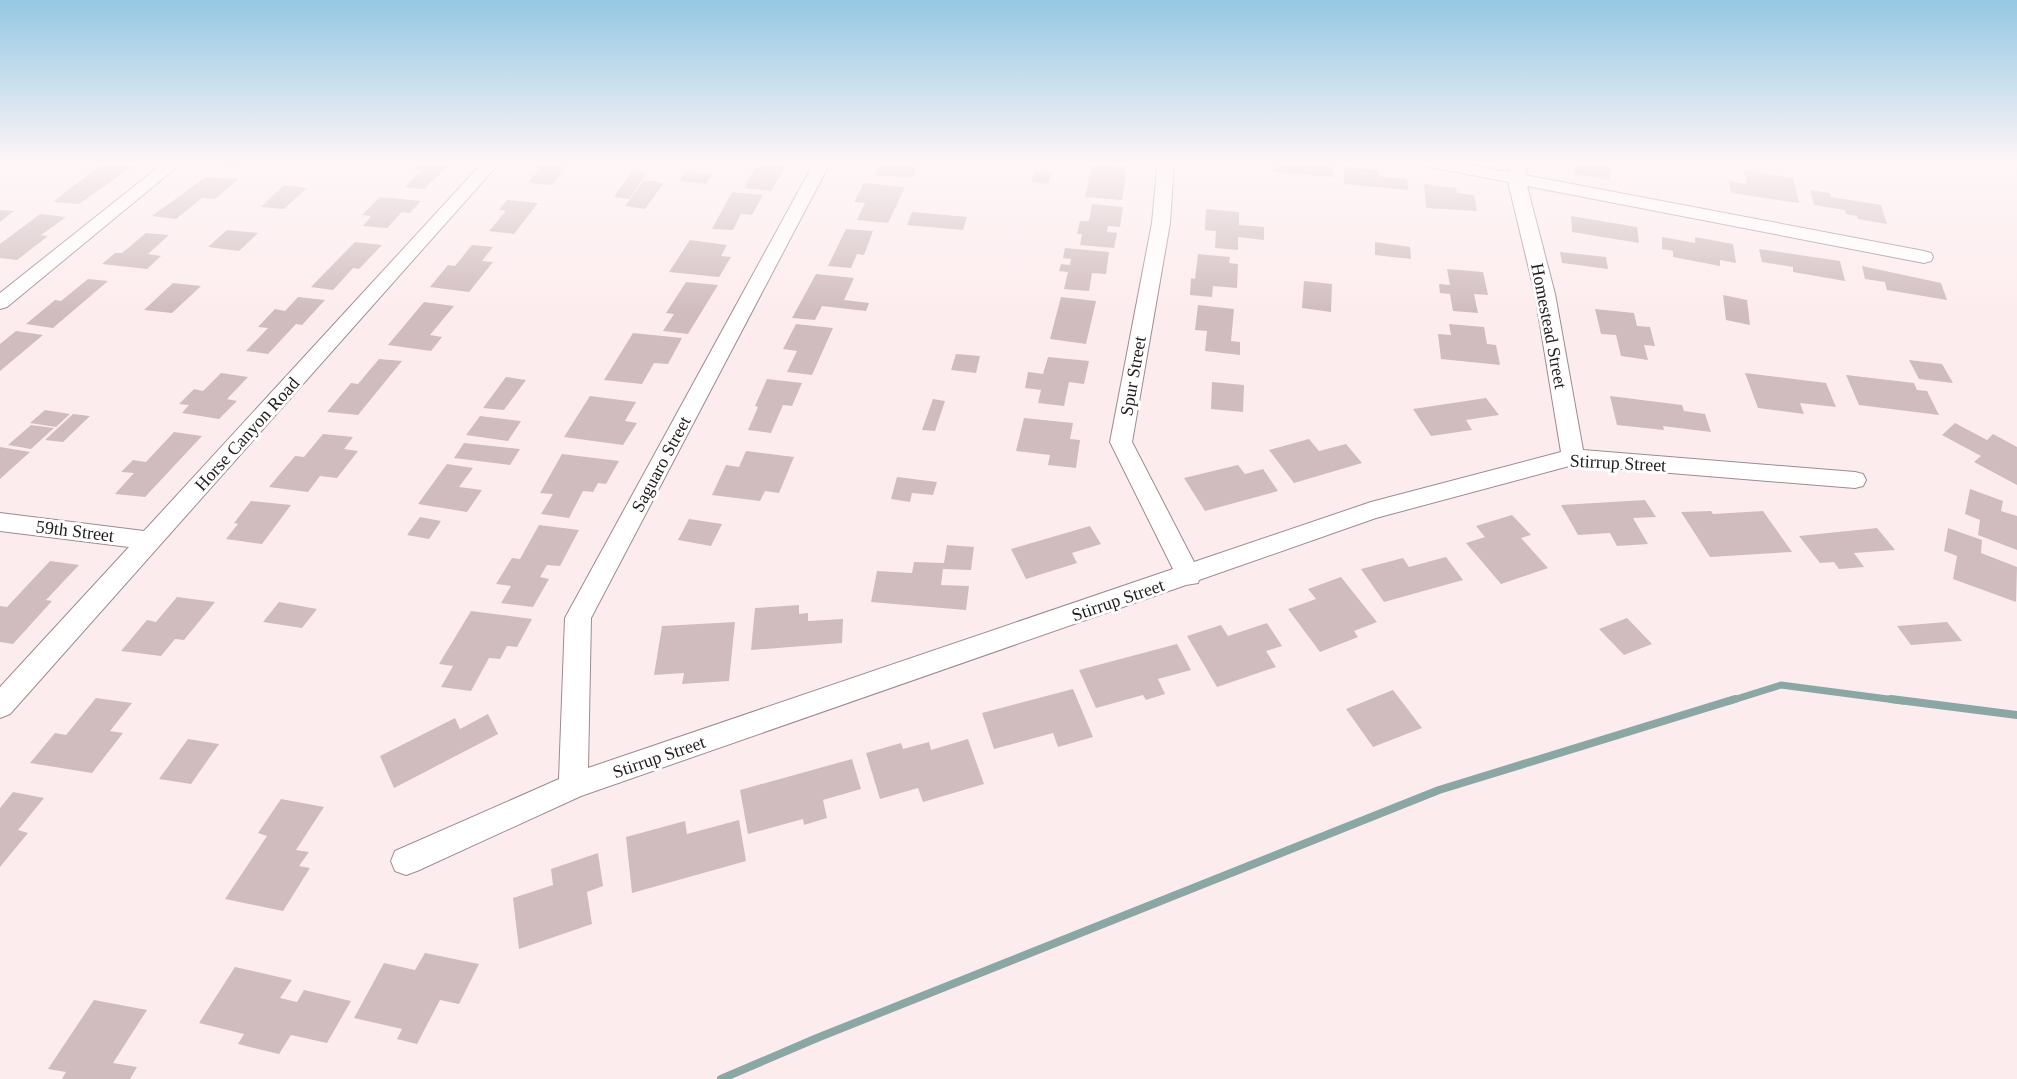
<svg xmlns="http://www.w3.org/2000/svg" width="2017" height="1079" font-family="Georgia,serif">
<rect width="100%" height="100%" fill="#fdecee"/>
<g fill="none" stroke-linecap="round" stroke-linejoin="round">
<!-- stream-far1 -->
<polyline stroke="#8ba7a3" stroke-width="7" points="1730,701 1781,685 1903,701"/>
<!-- stream -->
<g stroke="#8ba7a3" stroke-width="8">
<polyline points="1891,699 2017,715"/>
<polyline points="721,1079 817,1038 1439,790 1735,699"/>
</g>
</g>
<!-- building -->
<g fill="#d0bcbe">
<polygon points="226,161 247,161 239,168 220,167"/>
<polygon points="420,161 458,161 450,168 446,168 424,189 405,187 421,171 411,170"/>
<polygon points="540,161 571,161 552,185 528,183 540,168 534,168"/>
<polygon points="770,161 789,161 771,191 744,188 758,163 768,164"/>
<polygon points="872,161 919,161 912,178 874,175 878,165 870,165"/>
<polygon points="1274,161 1333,161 1333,177 1274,172"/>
<polygon points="1575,161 1610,161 1610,180 1574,174"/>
<polygon points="103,163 133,166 79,204 53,202"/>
<polygon points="1092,164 1127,167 1122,200 1085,197"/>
<polygon points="1344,167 1379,170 1379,176 1407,179 1408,190 1344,184"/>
<polygon points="1036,170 1052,172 1048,184 1031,182"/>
<polygon points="1744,170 1793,178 1799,203 1731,193 1729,181 1747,184"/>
<polygon points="632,171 647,173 629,199 614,197"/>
<polygon points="686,171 712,174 706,184 679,181"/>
<polygon points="206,177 239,179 215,199 202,198 176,219 152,216"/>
<polygon points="644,180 664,183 645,209 625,206"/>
<polygon points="864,183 905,187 888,223 857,220 865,203 854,202"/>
<polygon points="1424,184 1456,188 1457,193 1474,195 1477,211 1426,208"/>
<polygon points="284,185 307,188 284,209 261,207"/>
<polygon points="1810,190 1830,193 1831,197 1881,205 1887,224 1858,219 1857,216 1846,214 1845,210 1814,205"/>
<polygon points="732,192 763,195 752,215 741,214 733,230 712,229"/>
<polygon points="380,197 421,201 410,213 402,212 387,228 363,226 371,216 362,215"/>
<polygon points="507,200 538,203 514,234 489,231 506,211 499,210"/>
<polygon points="1092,204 1123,207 1120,227 1108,226 1107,232 1117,233 1114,248 1080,245 1082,234 1077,234 1080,221 1089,221"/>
<polygon points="1206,209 1239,212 1239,225 1264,227 1264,240 1238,237 1238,250 1215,248 1216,231 1205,230"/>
<polygon points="0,210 14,211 0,222"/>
<polygon points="912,212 967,217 963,230 907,225"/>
<polygon points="40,214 66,217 41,235 48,236 17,260 0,258 0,244"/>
<polygon points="1571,216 1637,227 1639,243 1572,232"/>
<polygon points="846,229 873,231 864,255 857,254 851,268 828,266"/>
<polygon points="227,230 258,233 239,251 208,247"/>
<polygon points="146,233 169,235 148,254 161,256 147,269 102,264 115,253 122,253"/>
<polygon points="1662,237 1695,243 1695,237 1733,244 1736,263 1720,260 1720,266 1673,257 1673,251 1662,249"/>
<polygon points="690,240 727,245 721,256 731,257 719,277 669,272"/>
<polygon points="355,242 382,245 359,269 353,268 333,290 311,287"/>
<polygon points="1375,242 1410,247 1411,259 1375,255"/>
<polygon points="472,245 493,247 482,261 493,262 469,292 430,287 448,265 455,266"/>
<polygon points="1065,248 1109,252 1106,274 1092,273 1089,291 1064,289 1068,272 1059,271 1061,264 1070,265 1071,259 1063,258"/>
<polygon points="1759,249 1840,261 1845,281 1793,272 1793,267 1762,262"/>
<polygon points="1560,252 1606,257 1608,269 1562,263"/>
<polygon points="1198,254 1230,257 1229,263 1238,264 1237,288 1213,286 1212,297 1190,295 1191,278 1195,279"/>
<polygon points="1862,266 1941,283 1947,300 1887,290 1885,282 1865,279"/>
<polygon points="1447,269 1483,272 1488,295 1474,294 1478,313 1453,311 1450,294 1440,293 1439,284 1450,285"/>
<polygon points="816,274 854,278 844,300 869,303 866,311 822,306 815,320 792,318"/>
<polygon points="88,279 108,281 53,328 26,324 55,300 61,301"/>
<polygon points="1304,281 1332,284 1331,312 1302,308"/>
<polygon points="686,282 718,285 688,334 663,331 674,314 666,313"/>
<polygon points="173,283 201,286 172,313 144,310"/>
<polygon points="1723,295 1747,300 1750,325 1726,320"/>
<polygon points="298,297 325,300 302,325 296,324 268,354 246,351 268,328 258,327 275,309 285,311"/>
<polygon points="1061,297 1096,301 1086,344 1050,339"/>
<polygon points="424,302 454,306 430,335 442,337 431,351 388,345"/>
<polygon points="1198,305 1234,309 1231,341 1240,342 1240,355 1205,351 1207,331 1195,330"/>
<polygon points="1595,309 1634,313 1637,326 1650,327 1655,346 1644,345 1648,360 1621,356 1616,335 1601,334"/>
<polygon points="796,324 833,328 812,375 787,372 797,351 783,349"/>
<polygon points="1449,324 1484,327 1487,344 1496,345 1500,365 1441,359 1438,334 1451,335"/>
<polygon points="16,331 43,335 0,371 0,344"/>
<polygon points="633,333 682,338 668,364 654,363 642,384 604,380"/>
<polygon points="956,354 980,356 976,373 951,370"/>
<polygon points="1048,357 1089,361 1084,384 1069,382 1064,406 1038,403 1041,390 1025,388 1028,372 1043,374"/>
<polygon points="379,359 402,361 358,415 327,412 351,383 358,384"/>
<polygon points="1909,360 1942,364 1953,383 1919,379"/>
<polygon points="221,373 248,377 227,399 237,401 219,419 182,413 189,405 179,404 194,389 203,391"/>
<polygon points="1745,373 1826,383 1836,407 1800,403 1804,414 1758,408"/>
<polygon points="1846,375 1914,383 1917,390 1927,391 1939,415 1859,405"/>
<polygon points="506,377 526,380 504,410 483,408"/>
<polygon points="767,379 802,383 792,406 783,405 771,433 748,430 758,407 755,406"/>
<polygon points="1212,382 1244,385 1243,412 1211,409"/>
<polygon points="590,396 636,402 625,421 637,423 623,445 564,437"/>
<polygon points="1610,396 1682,405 1684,411 1705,414 1711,432 1663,426 1664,430 1617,425"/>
<polygon points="1486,398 1499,415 1466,420 1472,430 1431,436 1413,409"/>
<polygon points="933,399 945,401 935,431 922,430"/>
<polygon points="45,410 70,414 56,427 30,423"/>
<polygon points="73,414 90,416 63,442 45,440"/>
<polygon points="480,416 521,421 508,441 466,435"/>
<polygon points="1024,418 1073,423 1070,439 1080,440 1076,468 1048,465 1050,455 1016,451"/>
<polygon points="1955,423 1987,440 1993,434 2017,447 2017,485 1974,462 1981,456 1942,435"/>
<polygon points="31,425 54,428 31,449 8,445"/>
<polygon points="174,432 202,436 145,497 115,494 134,473 121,472 133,460 146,462"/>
<polygon points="323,434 353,437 344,449 358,451 337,478 320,476 308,492 269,487 295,456 304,457"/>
<polygon points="1309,439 1319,451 1346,444 1362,463 1294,483 1269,450"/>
<polygon points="464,443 520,449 510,465 454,458"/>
<polygon points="0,447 30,452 0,479"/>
<polygon points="746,451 794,457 779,493 765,491 760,501 712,495 726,465 739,467"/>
<polygon points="562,454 619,461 606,484 598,483 593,492 583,491 569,518 541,514 553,494 540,493"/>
<polygon points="447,464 473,468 459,487 482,490 467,512 418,504"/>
<polygon points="1238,465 1245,474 1263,469 1278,491 1205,511 1184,478"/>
<polygon points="897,477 937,482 933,495 912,493 910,502 891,499"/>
<polygon points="1970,489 2003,501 2001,511 2017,516 2017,550 1978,535 1980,520 1965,514"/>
<polygon points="1645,500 1656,517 1633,518 1648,544 1617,546 1610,533 1578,535 1561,505"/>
<polygon points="251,501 291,505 262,544 226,539 238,524 234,523"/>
<polygon points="1711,511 1713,514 1763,511 1792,552 1710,557 1681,512"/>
<polygon points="1512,515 1531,535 1521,538 1548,568 1501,584 1466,543 1485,537 1476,526"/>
<polygon points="420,517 441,521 429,539 407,535"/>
<polygon points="689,519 722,524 711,546 678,540"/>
<polygon points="539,525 579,530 560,566 547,565 540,577 549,579 533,607 501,603 511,586 496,584 512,558 520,559"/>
<polygon points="1090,526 1101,544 1072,553 1077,563 1026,579 1011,549"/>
<polygon points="1877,528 1895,550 1854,553 1864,567 1839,569 1834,562 1820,563 1799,536"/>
<polygon points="1948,528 1982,540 1981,553 2017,567 2016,602 1953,579 1957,556 1944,551"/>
<polygon points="947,545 974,547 971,570 943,569 941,585 969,586 966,610 871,602 877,571 912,573 914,562 944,563"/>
<polygon points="1446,557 1463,580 1384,602 1361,569 1403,558 1409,567"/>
<polygon points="50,561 79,565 46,600 52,601 13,644 0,642 0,606 7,607"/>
<polygon points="1341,577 1377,622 1354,631 1358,637 1320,652 1288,609 1316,599 1308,589"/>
<polygon points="177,597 215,602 184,640 175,639 161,656 121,651 147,620 156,622"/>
<polygon points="279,602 317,609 302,628 263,622"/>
<polygon points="799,605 799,614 808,613 808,621 843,619 842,643 751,650 755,608"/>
<polygon points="471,611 532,619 517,647 507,646 500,659 489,658 471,691 441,687 453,666 439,664"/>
<polygon points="1627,618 1652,644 1624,655 1599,629"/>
<polygon points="735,622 729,681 682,684 684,673 654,675 662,626"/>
<polygon points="1947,622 1962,641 1911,645 1897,626"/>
<polygon points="1267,623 1282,646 1266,651 1276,667 1217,687 1187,636 1221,625 1228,636"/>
<polygon points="1177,644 1191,670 1158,679 1165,694 1146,700 1143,695 1096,708 1079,670"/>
<polygon points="1073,689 1093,737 1058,747 1053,733 994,749 982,713"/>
<polygon points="1393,690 1422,728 1373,747 1346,709"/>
<polygon points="96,698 132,703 110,731 123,733 92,773 30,763 55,733 66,735"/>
<polygon points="488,714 498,734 394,788 380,756 455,718 460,729"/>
<polygon points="188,739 219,744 191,784 159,779"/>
<polygon points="968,739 984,784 923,802 918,788 880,799 866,753 901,743 903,749 929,742 931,750"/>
<polygon points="852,759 861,789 823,800 827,818 804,825 803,819 748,834 740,790"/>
<polygon points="13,792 44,798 18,830 28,833 0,867 0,808"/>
<polygon points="281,799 324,807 296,850 309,852 299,866 310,868 283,911 225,899 267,836 258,833"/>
<polygon points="739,820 746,861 632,893 626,837 685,821 687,834"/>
<polygon points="598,853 603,886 587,892 592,924 519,949 513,898 553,885 551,869"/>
<polygon points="425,953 479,964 459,1004 440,1000 417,1044 397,1039 402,1029 354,1018 384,963 415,970"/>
<polygon points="235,967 292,980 280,998 297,1002 304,990 351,1001 327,1043 291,1035 279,1054 238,1044 244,1034 199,1023"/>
<polygon points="94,1000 147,1010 113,1063 137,1067 130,1079 62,1079 66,1072 48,1069"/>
</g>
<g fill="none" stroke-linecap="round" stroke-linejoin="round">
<defs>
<g id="minor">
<polygon points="166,161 184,161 7,307 0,309 0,293"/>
<polygon points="484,161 501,161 10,714 0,718 0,687 129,547 0,531 0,513 144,531"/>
<polygon points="815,161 831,161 591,618 588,768 1173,569 1110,442 1152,223 1158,161 1174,161 1170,223 1132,442 1194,562 1371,502 1561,452 1535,294 1508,182 1425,166 1419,165 1417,161 1450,161 1509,172 1512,161 1528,161 1525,175 1924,251 1931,253 1933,257 1931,261 1924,263 1527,186 1555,294 1583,450 1855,472 1863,474 1866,480 1863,486 1855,488 1573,465 1376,518 1199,580 1198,583 1186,585 581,796 417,871 406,875 395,871 391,861 395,851 559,779 565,618"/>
</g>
</defs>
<!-- minor casing -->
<use href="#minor" stroke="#9e8b8d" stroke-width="2"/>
<!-- minor -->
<use href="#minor" fill="#fff" fill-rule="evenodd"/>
</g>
<!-- sky -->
<linearGradient id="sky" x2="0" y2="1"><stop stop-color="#95c7e3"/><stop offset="0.52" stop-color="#fef6f7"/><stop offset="1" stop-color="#fef6f7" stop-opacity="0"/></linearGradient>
<rect width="2017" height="312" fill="url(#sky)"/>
<g text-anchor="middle" stroke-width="6" stroke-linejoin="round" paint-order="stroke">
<!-- street labels -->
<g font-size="18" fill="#231c1d" stroke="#fff">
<text transform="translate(1549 326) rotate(79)" y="6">Homestead Street</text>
<text transform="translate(1133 376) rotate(-80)" y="6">Spur Street</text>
<text transform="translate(247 434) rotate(-48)" y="6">Horse Canyon Road</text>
<text transform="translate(1618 463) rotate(3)" y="6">Stirrup Street</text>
<text transform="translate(661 464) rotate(-62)" y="6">Saguaro Street</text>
<text transform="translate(75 531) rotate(7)" y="6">59th Street</text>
<text transform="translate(1118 600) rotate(-19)" y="6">Stirrup Street</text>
<text transform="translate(659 757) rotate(-19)" y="6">Stirrup Street</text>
</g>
</g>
</svg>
